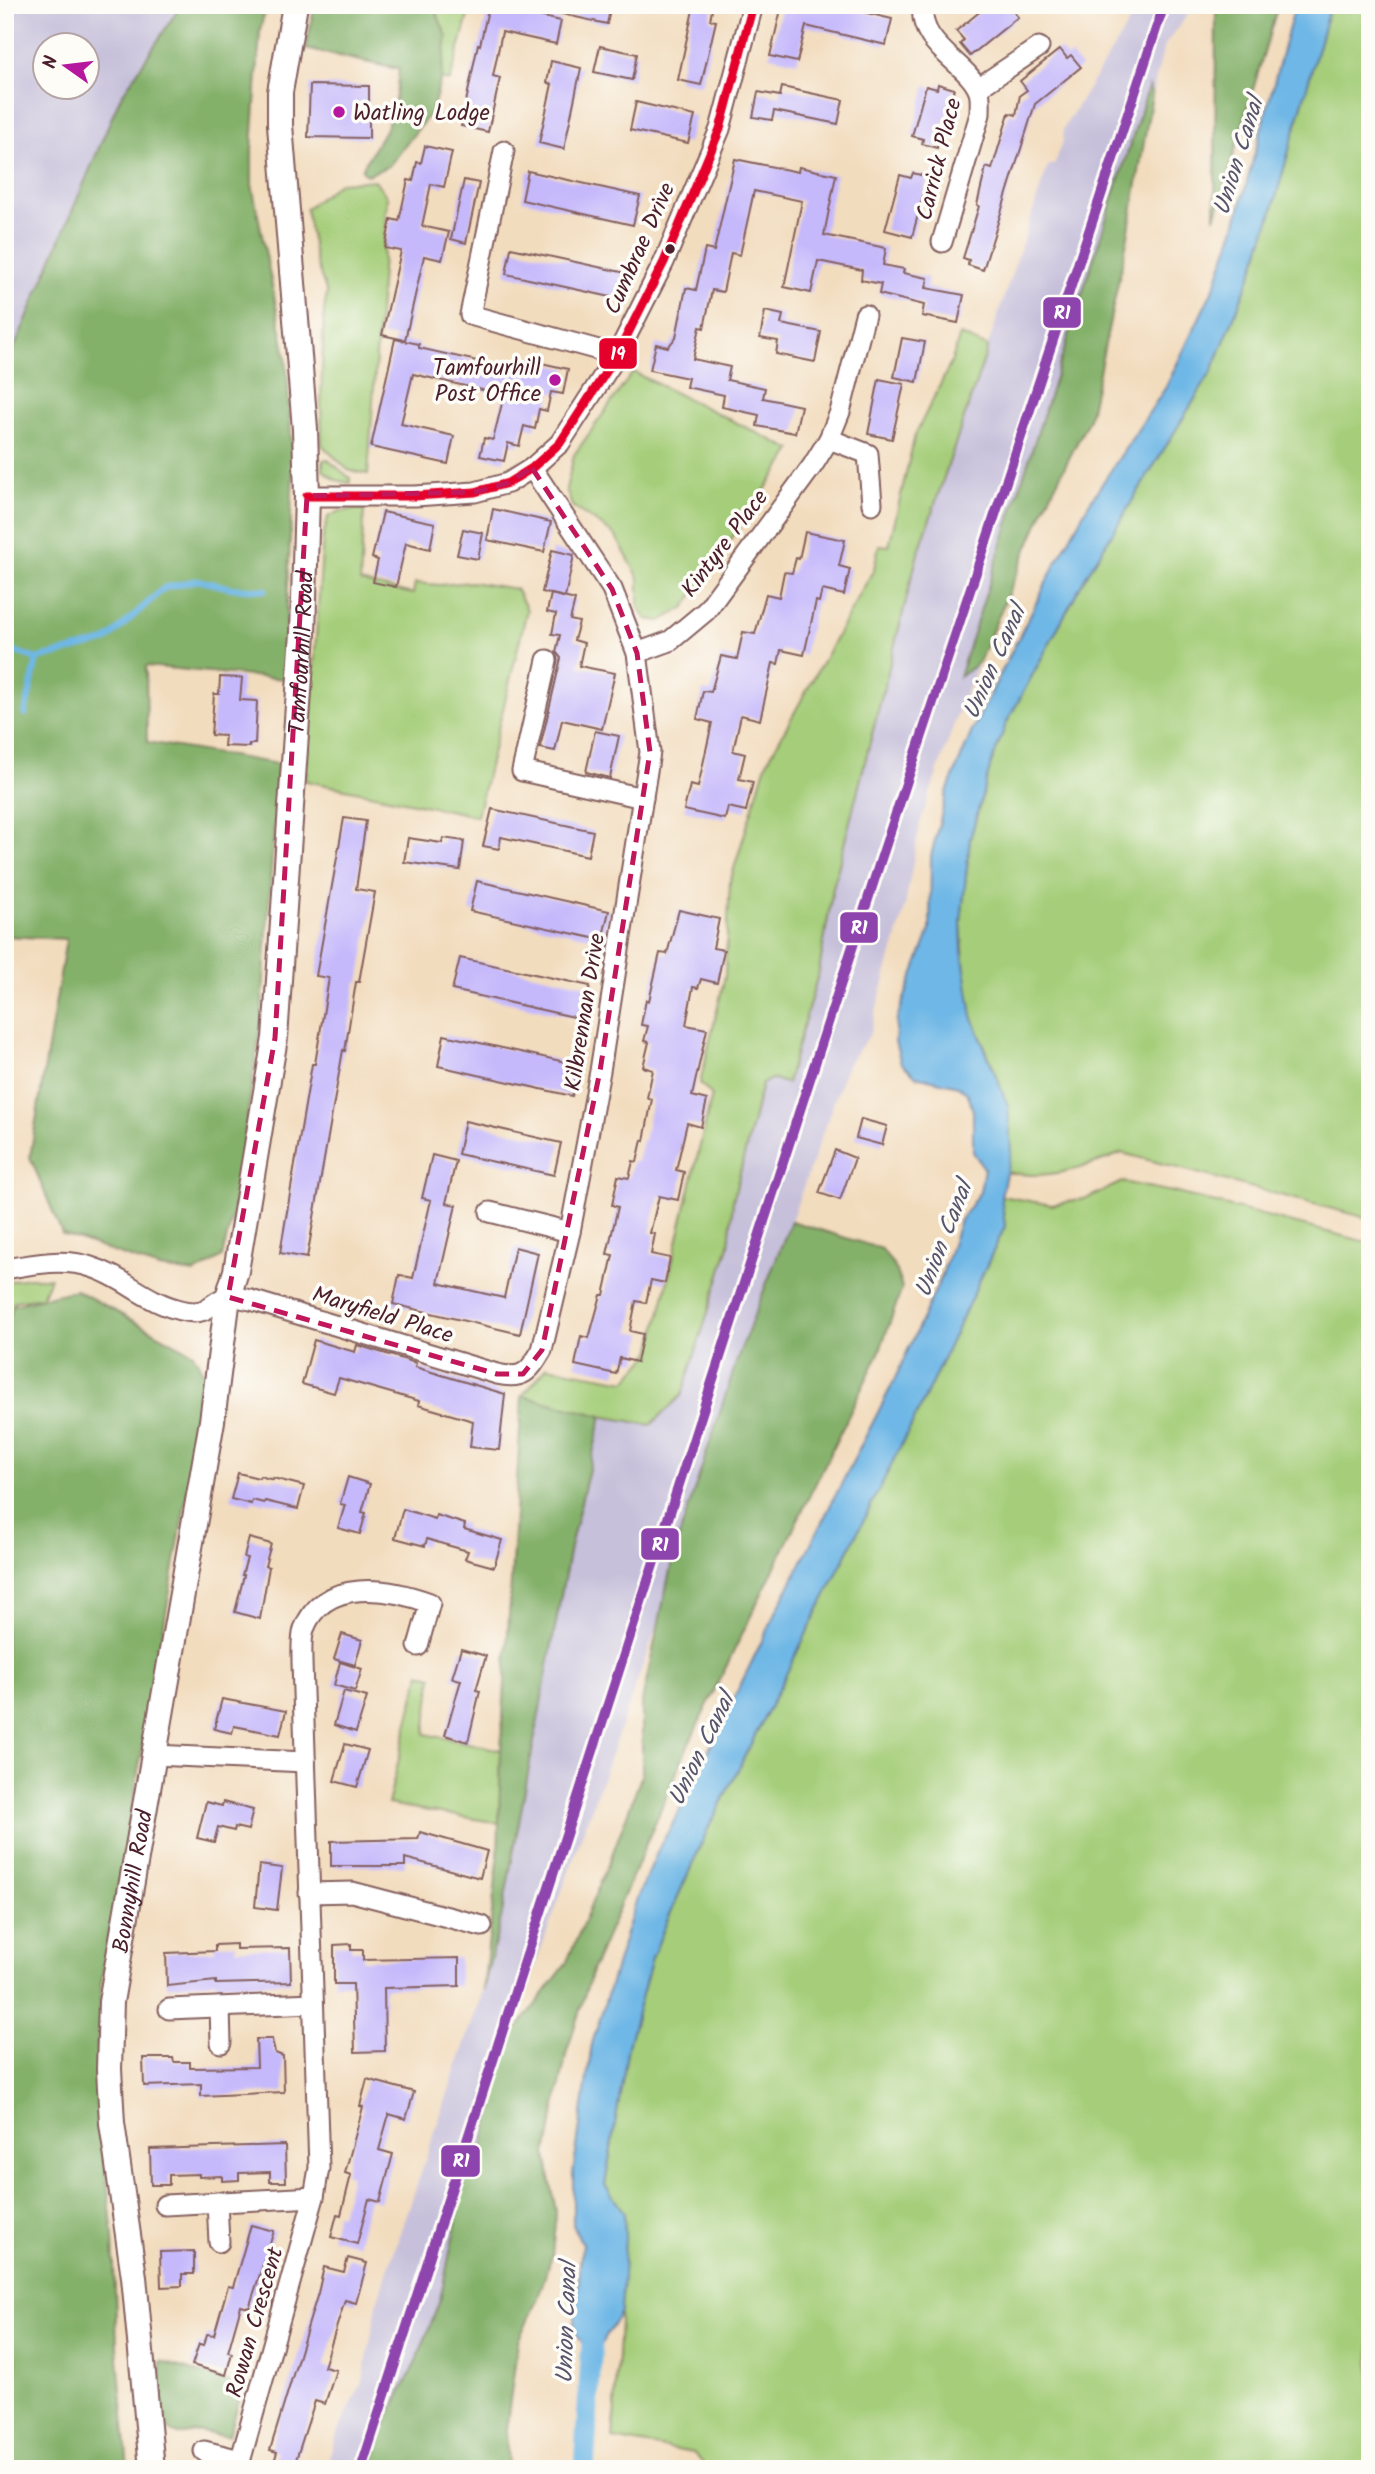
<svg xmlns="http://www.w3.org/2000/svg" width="1375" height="2474" font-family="Kalam,sans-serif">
<rect width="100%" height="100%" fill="#fdfcf7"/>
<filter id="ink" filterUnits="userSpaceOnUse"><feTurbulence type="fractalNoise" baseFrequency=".0143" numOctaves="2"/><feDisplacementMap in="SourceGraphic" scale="14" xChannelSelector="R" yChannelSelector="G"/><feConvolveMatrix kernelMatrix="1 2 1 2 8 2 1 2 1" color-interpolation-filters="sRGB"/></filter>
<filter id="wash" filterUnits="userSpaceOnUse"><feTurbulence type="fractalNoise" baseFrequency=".00686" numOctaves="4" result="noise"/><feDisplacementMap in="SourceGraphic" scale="28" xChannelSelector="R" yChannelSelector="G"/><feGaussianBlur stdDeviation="1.57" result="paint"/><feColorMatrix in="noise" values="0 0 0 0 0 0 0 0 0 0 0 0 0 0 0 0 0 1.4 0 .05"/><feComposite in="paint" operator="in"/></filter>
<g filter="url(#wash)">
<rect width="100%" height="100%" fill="#f2dcbe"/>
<!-- industrial -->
<g fill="#c6c0da" fill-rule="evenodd">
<path d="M14 5H181L120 98 5 370V23ZM46 46H88V88H46Z"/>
<polygon points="1140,5 1195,5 1164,46 1152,95 1128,236 1089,419 1047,502 958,712 920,823 904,911 869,1036 847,1065 791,1221 739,1354 674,1552 661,1615 508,2041 484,2142 465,2180 440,2300 416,2362 388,2419 371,2469 325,2469 338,2431 363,2381 378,2299 483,1990 502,1914 570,1547 602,1416 651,1425 682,1395 729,1245 733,1201 762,1084 771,1079 787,1083 819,971 833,888 917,557 1048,166 1055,164 1063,141 1063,129"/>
</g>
<!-- green -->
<g fill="#a6ce7a" stroke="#787652" stroke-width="2">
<polygon points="315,5 475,5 468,16 450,81 306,49"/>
<path d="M1330 5H1370V1219L1122 1153C1084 1168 1047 1181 1005 1172L1011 1152 999 1081 972 1016 966 987 961 922 970 840 991 764 1006 724 1083 581 1212 371 1253 270 1272 211Z"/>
<polygon points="375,180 387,197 368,474 348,470 322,445 321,403 324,310 327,293 316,262 306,209 339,183"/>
<polygon points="960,335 988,347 917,557 833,888 819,971 787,1083 771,1079 762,1084 733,1201 729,1245 682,1395 651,1425 583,1413 522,1396 547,1367 626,1381 651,1352 712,1095 700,1083 725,976 730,882 766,764 874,569 879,545 889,546 915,435 951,363"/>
<polygon points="633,372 792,450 685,607 661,621 647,619 639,608 639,578 615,535 572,506 566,489 574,455"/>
<polygon points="327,459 350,478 350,483 336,480 323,470 323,460"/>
<polygon points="364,509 360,582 413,594 415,583 440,585 471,582 516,589 527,610 477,816 306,781 323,537 328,517 340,511"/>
<polygon points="1122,1182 1177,1193 1370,1243 1370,2469 709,2469 693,2453 613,2439 625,2237 624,2213 605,2185 628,2046 652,1958 667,1921 707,1831 921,1406 1005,1226 1001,1196 1052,1205 1088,1198"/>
<polygon points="28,1278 50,1278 42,1297 14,1301 5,1336 5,1282"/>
<polygon points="420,1673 432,1677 425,1734 501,1750 499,1823 388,1804"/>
</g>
<!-- forest -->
<g fill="#84b16a" stroke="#67684a" stroke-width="2">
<polygon points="181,5 266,5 260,31 252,148 252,185 286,356 293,469 284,679 146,666 147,742 278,764 261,1024 233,1213 222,1257 195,1273 159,1268 62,1234 30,1157 66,939 5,936 5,370 120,98"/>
<path d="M315 5H433L447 37 441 78 432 111 389 166 367 175 362 170C368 155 378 144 385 130 395 111 397 89 399 68L306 49Z"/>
<polygon points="1216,5 1278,5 1215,218"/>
<polygon points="1149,86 1152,95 1128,236 1089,419 1047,502 979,662 959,677"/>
<polygon points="791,1221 882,1249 897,1271 902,1288 879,1353 690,1741 593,1968 567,2051 546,2154 556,2212 552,2255 538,2298 518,2341 506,2430 508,2469 371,2469 388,2419 416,2362 440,2300 465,2180 484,2142 508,2041 566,1964 610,1860 642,1774 642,1701 674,1552 739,1354"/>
<polygon points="76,1290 193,1353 207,1379 101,1984 96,2075 113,2237 117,2346 128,2469 5,2469 5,1336 13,1305"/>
<polygon points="522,1396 602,1416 570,1547 502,1914 483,1990 498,1861 501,1750"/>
<path d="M161 2361 243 2387 229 2436C219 2436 211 2434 202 2432 194 2431 187 2435 180 2434 151 2429 160 2382 161 2361Z"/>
</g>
<!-- water -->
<polygon fill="#6eb7e6" stroke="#5c6b88" stroke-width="2" points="1295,5 1330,5 1272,211 1253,270 1212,371 1083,581 1006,724 991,764 970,839 961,922 962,950 972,1016 1008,1106 1011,1152 1001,1196 1005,1226 921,1406 707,1831 667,1921 652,1958 628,2046 605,2185 624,2213 625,2237 621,2312 597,2352 588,2351 574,2331 582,2244 573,2225 573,2174 592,2044 637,1898 660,1846 672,1825 779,1606 892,1385 941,1278 960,1220 980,1192 984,1168 973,1152 973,1111 968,1094 958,1086 916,1076 901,1063 895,1042 897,1018 930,930 931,856 947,792 972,731 1055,565 1088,505 1166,387 1215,285 1234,230"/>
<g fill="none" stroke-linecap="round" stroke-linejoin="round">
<!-- stream -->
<g stroke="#6eb7e6" stroke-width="6">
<polyline points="5,648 37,659 106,641 164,588 197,580 232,588 265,590"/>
<polyline points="25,714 37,659"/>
</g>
<!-- canal -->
<polyline stroke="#6eb7e6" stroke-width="21" points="584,2469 593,2325"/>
</g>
<g id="blocks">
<!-- building -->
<g fill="#c5b8fb">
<polygon points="489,5 561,21 556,44 502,32 493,76 500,78 488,132 461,126 478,44 480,45"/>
<polygon points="554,5 611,5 607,24 553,12"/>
<polygon points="694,5 713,5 710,20 716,21 701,85 678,80"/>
<polygon points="782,5 834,5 892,19 886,45 806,26 797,62 770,56"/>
<polygon points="988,5 1008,5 1018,17 970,56 960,44 964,40 956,31"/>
<polygon points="600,46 637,54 632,80 594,72"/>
<polygon points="1060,49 1067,58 1071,55 1081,67 1035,104 983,270 968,265 969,260 963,258 979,206 977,205 986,167 992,169 1009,113 1016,115 1020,95 1027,90 1020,81"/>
<polygon points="551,61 581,68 564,149 539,143 552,84 547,83"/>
<polygon points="938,84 954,89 937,148 922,144 923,139 912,136 926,86 937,89"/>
<polygon points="310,85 369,86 369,138 308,137"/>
<polygon points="782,87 843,100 838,124 774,111 772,120 753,117 758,92 780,96"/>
<polygon points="636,102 695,116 688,143 630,130"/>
<polygon points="425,146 452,152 444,187 431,184 422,226 449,232 442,260 424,256 405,340 382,335 401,251 385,248 391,219 399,221 408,180 413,181 417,162 421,163"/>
<polygon points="735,159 798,172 799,167 836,175 824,235 886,248 883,265 904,269 903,273 928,278 926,288 964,295 958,323 922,316 924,305 879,294 881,284 861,280 862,270 818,261 811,293 784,287 802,201 754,191 740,255 731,253 723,292 712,290 704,328 700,327 693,359 730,367 727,380 765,388 763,398 801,406 795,433 757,426 759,415 722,407 724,395 686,387 688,378 650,370 656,344 668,347 676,337 686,288 696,290 705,249 714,251"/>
<polygon points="528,171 640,196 633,225 522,200"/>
<polygon points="913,173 928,177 912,237 885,230 900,175 911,178"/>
<polygon points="464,180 479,183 466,243 451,239"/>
<polygon points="511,248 626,273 620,299 506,274"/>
<polygon points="765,311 783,315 781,324 821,332 815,362 776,354 778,341 760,338"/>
<polygon points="902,338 925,342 917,382 894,377"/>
<polygon points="395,339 419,344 419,348 526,372 528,360 568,369 563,394 551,392 547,411 539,409 535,429 524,426 519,446 508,443 504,461 480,456 484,438 493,440 504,395 413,374 401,424 454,436 448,464 371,447"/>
<polygon points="879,379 904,384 892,439 868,434"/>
<polygon points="493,509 551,522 544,552 487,540"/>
<polygon points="383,512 435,523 430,549 406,543 396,587 373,582 378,560 372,558"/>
<polygon points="463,529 483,533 478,559 457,555"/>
<polygon points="805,532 845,540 839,566 850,569 844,595 822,590 819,602 816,601 804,655 781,650 778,664 773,663 760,720 741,715 733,751 745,754 739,779 753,782 746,811 728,807 725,819 684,810 690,785 698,787 712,723 697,719 703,691 711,692 721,656 737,659 743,632 755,634 766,594 779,597 784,572 792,573 796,558 799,559"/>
<polygon points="552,550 574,555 565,597 542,592"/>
<polygon points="551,594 575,600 570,620 579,622 574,640 584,643 579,666 615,673 602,729 562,720 555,751 540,748 561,658 556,652 560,635 552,634 556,614 547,612"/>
<polygon points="220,677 242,678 240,700 257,701 255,744 249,744 249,747 224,746 225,736 211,735 214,694 219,694"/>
<polygon points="595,731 619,736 610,778 586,772"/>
<polygon points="492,809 593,831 588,856 501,837 499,849 483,846"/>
<polygon points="344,818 366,821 356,889 375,892 359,982 356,982 345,1051 343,1050 307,1258 280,1253 312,1064 315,1064 329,978 316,976"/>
<polygon points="408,838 442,843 443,838 464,841 460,870 404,862"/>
<polygon points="477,881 609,911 602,940 470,911"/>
<polygon points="679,910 719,919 713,948 724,950 717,983 701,979 698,988 693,987 686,1025 707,1029 692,1096 707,1100 701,1127 687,1123 676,1170 684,1172 678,1200 659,1196 650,1233 655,1234 651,1254 670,1258 665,1283 651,1280 646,1303 636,1301 630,1331 643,1334 637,1362 620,1358 616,1374 575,1365 581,1336 589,1338 601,1295 604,1295 613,1255 607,1254 618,1207 612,1205 618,1176 629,1178 633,1161 637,1162 642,1140 644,1141 652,1099 647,1098 653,1070 643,1067 649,1042 644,1041 648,1026 641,1025 646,1000 649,1001 660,953 667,954"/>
<polygon points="460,958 590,986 583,1019 452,990"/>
<polygon points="444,1035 579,1065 572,1096 438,1066"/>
<polygon points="861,1119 887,1126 882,1145 856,1138"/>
<polygon points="465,1121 561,1143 554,1175 458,1154"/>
<polygon points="835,1150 855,1158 840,1200 819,1193"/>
<polygon points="432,1155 456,1161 446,1203 456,1205 438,1283 504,1298 515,1247 538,1253 520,1334 393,1304 399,1275 413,1278 431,1200 422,1198"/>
<polygon points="314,1340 355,1352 357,1345 416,1363 415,1367 505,1394 499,1450 470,1447 473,1421 418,1405 419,1401 339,1378 334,1393 302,1384"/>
<polygon points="238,1473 259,1478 260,1476 273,1480 273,1478 304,1486 298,1509 265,1501 264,1503 252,1500 251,1504 231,1499"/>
<polygon points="348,1477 370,1484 362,1512 366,1513 360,1534 338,1528 345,1505 340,1504"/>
<polygon points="403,1509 435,1519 436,1515 465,1524 464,1529 502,1540 494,1567 465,1559 468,1551 443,1544 427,1539 425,1546 395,1538"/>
<polygon points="249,1538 271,1544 265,1566 269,1567 260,1619 235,1612 244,1575 242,1575 247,1558 244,1557"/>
<polygon points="342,1634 362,1640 355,1665 334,1659"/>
<polygon points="461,1649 486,1656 476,1690 480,1691 468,1742 445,1735 461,1680 452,1678"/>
<polygon points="340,1662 362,1669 355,1691 334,1685"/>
<polygon points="344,1691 367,1697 356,1732 334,1725"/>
<polygon points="222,1699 286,1711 280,1735 234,1726 232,1733 214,1729"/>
<polygon points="345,1744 368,1750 357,1787 334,1781"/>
<polygon points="206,1802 222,1806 223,1802 253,1810 248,1830 235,1827 234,1831 218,1827 214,1842 197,1838"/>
<polygon points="420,1832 487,1851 480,1878 405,1858 405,1866 331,1866 331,1841 418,1839"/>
<polygon points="259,1865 282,1868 277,1910 255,1907"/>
<polygon points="236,1944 236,1949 290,1948 291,1982 216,1984 216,1981 167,1986 166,1953 215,1951 215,1945"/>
<polygon points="351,1944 351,1950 363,1950 363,1960 459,1958 459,1986 384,1988 385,2051 355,2052 353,1984 334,1984 334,1945"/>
<polygon points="256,2039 272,2039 275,2053 283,2056 284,2092 201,2096 201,2084 144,2086 143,2058 173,2058 174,2062 190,2062 190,2068 257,2067"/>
<polygon points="367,2079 414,2092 406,2119 389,2114 379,2150 393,2154 380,2202 369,2199 357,2244 331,2237 337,2214 341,2215 351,2175 345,2173 363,2107 360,2106"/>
<polygon points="285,2145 286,2182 270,2182 270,2172 239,2173 239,2180 222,2181 222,2176 199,2177 199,2174 169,2175 169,2185 151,2185 150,2149"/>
<polygon points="251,2225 274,2231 249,2308 241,2306 228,2352 232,2353 226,2375 192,2365 199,2344 204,2345 207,2334 214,2335 228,2286 233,2287"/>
<polygon points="194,2251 194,2274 182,2274 182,2286 161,2287 160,2252"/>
<polygon points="348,2258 367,2263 356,2303 345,2300 324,2367 336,2370 325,2404 315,2401 293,2469 272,2469 277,2452 270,2450 318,2293 324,2267 344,2272"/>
</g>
</g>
</g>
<g filter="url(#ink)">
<use href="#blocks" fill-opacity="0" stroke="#85615e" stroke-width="2"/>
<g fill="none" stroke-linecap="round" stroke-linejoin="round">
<defs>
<g id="minor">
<path d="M923 5C917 46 969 63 979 92 981 98 980 107 980 114L942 242"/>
<polyline points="978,88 1039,47"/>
<polyline points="504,151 470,315 617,355"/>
<polyline points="829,439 868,454 872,504"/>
<polyline points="307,496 415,496 475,492 508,483 532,468 560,443 617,355 664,262 720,129 753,5"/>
<polyline points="637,653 670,641 706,611 813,465 829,439 840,412 865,315"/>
<polyline points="547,660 522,771 643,798"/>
<polyline points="490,1212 570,1232"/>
<path d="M5 1269C33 1264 63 1258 91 1267 125 1277 147 1304 185 1311 211 1316 211 1299 229 1297 236 1296 244 1299 251 1300L497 1374C523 1380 529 1372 542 1350L570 1232 600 1071 650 752 637 653 612 589 532 468"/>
<polyline points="154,1755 305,1762"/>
<polyline points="309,1893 352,1892 482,1926"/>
<polyline points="220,2007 221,2043"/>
<polyline points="169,2009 313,2003"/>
<polyline points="217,2202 219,2242"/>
<polyline points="165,2205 314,2197"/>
<polyline points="204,2451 240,2460"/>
<path d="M238 2469 314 2197 319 2168 302 1662C302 1652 301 1639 304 1629 324 1577 389 1588 430 1603L418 1646"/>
</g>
<g id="major">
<path id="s1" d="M152 2469 134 2277 112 2123 109 2069 111 2002 212 1421 228 1297 236 1271 275 1038 303 633 307 496 305 429 280 125V92L295 5"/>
</g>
</defs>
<!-- minor casing -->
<use href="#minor" stroke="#85615e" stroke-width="23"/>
<!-- major casing -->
<use href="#major" stroke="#85615e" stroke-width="28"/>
<!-- minor -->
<use href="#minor" stroke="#fff" stroke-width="19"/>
<!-- major -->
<use href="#major" stroke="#fff" stroke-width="24"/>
<defs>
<polyline id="bus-1" points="307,496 415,496 475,492 508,483 532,468 560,443 617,355 664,262 720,129 753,5"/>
</defs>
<!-- bus-1 casing -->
<use href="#bus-1" stroke="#fdfcf7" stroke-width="14"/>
<!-- bus-1 -->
<use href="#bus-1" stroke="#e4002b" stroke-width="9"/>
<defs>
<polyline id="rail-1" points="361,2469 880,862 1164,5"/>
</defs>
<!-- rail-1 casing -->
<use href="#rail-1" stroke="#fdfcf7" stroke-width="16"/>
<!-- rail-1 -->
<use href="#rail-1" stroke="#8e44ad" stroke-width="10"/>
</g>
</g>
<!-- marked area -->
<path fill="none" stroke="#c2185b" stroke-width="5" stroke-dasharray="14 9" stroke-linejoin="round" d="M532 468 612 589 637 653 650 752 600 1071 542 1350 523 1374H497L228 1297 275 1038 307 496 475 492 508 483Z"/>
<!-- markers -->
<g fill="#b5179e" stroke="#fdfcf7" stroke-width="2.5">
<circle cx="339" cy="112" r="7"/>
<circle cx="555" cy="380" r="7"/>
</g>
<circle fill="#4a1f2b" stroke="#fdfcf7" stroke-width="2.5" cx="670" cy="249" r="6"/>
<g text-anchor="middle" stroke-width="7" stroke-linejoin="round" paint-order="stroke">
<!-- poi labels -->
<g font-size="23" fill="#4a1f2b" stroke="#fdfcf7" text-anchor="start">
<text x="353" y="120">Watling Lodge</text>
<text x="541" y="375" text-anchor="end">Tamfourhill<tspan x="541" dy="26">Post Office</tspan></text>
</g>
<!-- street labels -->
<g font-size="23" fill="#4a1f2b" stroke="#fdfcf7">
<text transform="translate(938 159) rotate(-76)" y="8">Carrick Place</text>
<text transform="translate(639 248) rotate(-66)" y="8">Cumbrae Drive</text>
<text transform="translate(724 543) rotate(-53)" y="8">Kintyre Place</text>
<text dy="8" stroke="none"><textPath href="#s1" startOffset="1834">Tamfourhill Road</textPath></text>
<text transform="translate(584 1012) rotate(-81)" y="8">Kilbrennan Drive</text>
<text transform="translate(383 1314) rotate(17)" y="8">Maryfield Place</text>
<text dy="8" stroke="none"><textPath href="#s1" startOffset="592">Bonnyhill Road</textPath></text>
<text transform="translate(254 2322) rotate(-74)" y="8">Rowan Crescent</text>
</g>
<!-- water labels -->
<g font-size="24" font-style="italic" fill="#57546c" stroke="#fdfcf7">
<text transform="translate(1238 156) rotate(-73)" y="8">Union Canal</text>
<text transform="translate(994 662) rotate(-66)" y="8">Union Canal</text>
<text transform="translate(943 1239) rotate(-69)" y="8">Union Canal</text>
<text transform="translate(701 1749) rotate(-64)" y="8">Union Canal</text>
<text transform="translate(566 2323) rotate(-88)" y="8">Union Canal</text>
</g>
</g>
<g stroke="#fdfcf7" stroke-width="2.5">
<rect x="1042" y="296" width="40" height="33" rx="7" fill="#8e44ad"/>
<rect x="598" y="337" width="40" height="33" rx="7" fill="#e4002b"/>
<rect x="839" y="911" width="40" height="33" rx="7" fill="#8e44ad"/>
<rect x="640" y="1527" width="40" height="34" rx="7" fill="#8e44ad"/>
<rect x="440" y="2144" width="41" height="34" rx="7" fill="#8e44ad"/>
</g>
<g font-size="19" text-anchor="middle" font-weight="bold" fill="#fff">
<text x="1062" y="319">R1</text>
<text x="618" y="360">19</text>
<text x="859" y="934">R1</text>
<text x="660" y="1551">R1</text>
<text x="461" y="2167">R1</text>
</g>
<!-- margin -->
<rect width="1375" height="2474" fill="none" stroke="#fdfcf7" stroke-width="28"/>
<!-- north arrow -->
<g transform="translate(66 66) rotate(284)"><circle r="33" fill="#fdfcf7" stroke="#b5a4a5" stroke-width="2"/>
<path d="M0-5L12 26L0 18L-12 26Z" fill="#b5179e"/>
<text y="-10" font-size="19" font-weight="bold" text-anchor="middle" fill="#4a1f2b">N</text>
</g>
</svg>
